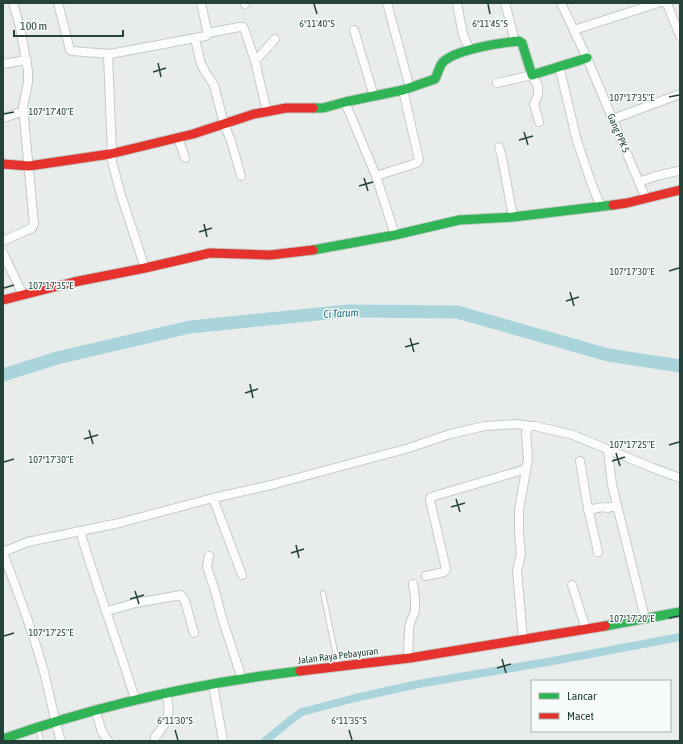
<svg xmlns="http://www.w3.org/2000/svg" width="683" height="744" font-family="'Asap Condensed',sans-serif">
<rect width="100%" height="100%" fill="#e8edeb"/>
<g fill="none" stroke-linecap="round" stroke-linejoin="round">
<!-- canal -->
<polyline stroke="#a9d4db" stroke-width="8" points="265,741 292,719 302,712 355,698 418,684 553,661 680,637"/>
<!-- river -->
<polyline stroke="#a9d4db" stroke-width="13" points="3,375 57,358 190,327 348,311 457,312 608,355 680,366"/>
<defs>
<g id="lane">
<polyline points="323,593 338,666"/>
<polyline points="38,728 41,741"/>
</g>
<g id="street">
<polyline points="58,3 70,50 72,51 110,54"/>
<polyline points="245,3 245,4"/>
<polyline points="387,3 410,88"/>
<polyline points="457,3 463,35 470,50"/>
<polyline points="505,3 515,41"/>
<polyline points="561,3 587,58 646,199"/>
<polyline points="665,3 668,6 680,36"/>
<polyline points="354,30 374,96"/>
<polyline points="574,30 658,3"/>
<polyline points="208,33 239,27 243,27 245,31 255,61"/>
<polyline points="195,39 201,64 206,73 214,85 224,124 231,141 241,176"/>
<polyline points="3,64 27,60"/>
<polyline points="559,66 577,141 592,185 601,207"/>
<polyline points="497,83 532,75 538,86 538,95 534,104 539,122"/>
<polyline points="345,102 376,176 395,235"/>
<polyline points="267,112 255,61 275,39"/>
<polyline points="3,118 24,111"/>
<polyline points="613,119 680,94"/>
<polyline points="178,138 185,158"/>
<polyline points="499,147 502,158 513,217"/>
<polyline points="112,153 108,55 110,54 206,36 208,33 207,30 201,3"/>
<polyline points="110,154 121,195 145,268"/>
<polyline points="376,176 417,163 419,160 403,90"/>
<polyline points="639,182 656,176 678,171"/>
<polyline points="3,241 32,228 34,224 23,107 28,82 28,71 20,27 13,3"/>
<polyline points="3,253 23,295"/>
<polyline points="608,450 612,485 645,618"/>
<polyline points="580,461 587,503 598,552"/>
<polyline points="213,498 242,575"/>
<polyline points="588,510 603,507 607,508 617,506"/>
<path d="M80 531C97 588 118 643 135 699"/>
<polyline points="3,552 28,542 119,523 213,498 271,485 409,448 450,434 485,426 516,424 530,426"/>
<path d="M3 553C18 592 33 632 44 672 50 695 54 718 61 741"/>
<polyline points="209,556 207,567 215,591 223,621 242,679"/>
<polyline points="426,576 444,572 446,569 430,500 431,497 526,469"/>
<polyline points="572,585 586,629"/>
<polyline points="107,611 136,603 181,595 185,601 194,633"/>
<polyline points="523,639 517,571 521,554 519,532 519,510 528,459 526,432 530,426 535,426 573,435 653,468 680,478"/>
<polyline points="408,658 409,630 410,623 415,611 415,597 413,584"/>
<polyline points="213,685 223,741"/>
<polyline points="95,709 102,732 108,741"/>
<path d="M155 741V737C169 721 171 713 166 693"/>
</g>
<g id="fast">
<path d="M313 108H323L345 102 403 90 435 79C438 74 439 66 443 62 457 49 500 43 519 41L522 43 532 75 587 58"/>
<polyline points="313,250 395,235 459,220 513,217 613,205"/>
<polyline points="605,626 680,612"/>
<path d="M3 739C99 705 199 683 300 671"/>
</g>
<g id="jam">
<polyline points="3,164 29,166 110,154 193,134 254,114 286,108 313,108"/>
<polyline points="613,205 627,203 680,190"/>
<polyline points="3,300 74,282 145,268 210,253 270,255 313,250"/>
<polyline points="300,671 410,658 605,626"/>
</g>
</defs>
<!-- lane casing -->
<use href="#lane" stroke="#c5cac8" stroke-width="6"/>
<!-- street casing -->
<use href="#street" stroke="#c5cac8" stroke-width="10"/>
<!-- fast casing -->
<use href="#fast" stroke="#c3cbc8" stroke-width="11"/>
<!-- jam casing -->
<use href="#jam" stroke="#c3cbc8" stroke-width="11"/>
<!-- lane -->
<use href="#lane" stroke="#fcfcfc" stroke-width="4"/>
<!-- street -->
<use href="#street" stroke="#fcfcfc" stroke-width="8"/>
<!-- fast -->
<use href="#fast" stroke="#30b455" stroke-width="9"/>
<!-- jam -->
<use href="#jam" stroke="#e5322d" stroke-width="9"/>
</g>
<!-- ticks -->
<path fill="none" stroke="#24423a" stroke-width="1.5" d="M314 4 317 14M488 4 490 14M158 63 161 77M153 72 166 68M669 97 679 95M4 114 14 112M524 132 528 145M519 140 533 136M364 178 368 191M359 186 373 182M204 224 207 237M199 232 212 228M669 271 679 268M4 288 14 285M570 292 574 306M566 301 579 297M410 338 414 352M405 347 419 343M250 384 253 398M245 393 258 389M89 430 93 444M84 439 98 435M669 445 679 442M616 453 620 466M612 461 625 457M4 462 14 459M456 499 460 512M451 507 465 503M296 545 299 558M291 553 304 549M135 591 139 604M130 599 144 595M669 618 679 616M4 636 14 633M502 659 506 673M497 668 511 664M175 730 178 740M349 730 352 740"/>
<g text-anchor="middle" stroke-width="3" stroke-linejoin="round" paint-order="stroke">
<!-- street labels -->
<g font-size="10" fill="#24423a" stroke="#f7fbf9">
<text transform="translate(619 133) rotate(67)" y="4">Gang PPK 5</text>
<text transform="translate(338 655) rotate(-7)" y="4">Jalan Raya Pebayuran</text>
</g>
<!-- water labels -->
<g font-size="11" font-style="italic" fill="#1c6f80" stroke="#f7fbf9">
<text transform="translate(341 313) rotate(-3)" y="4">Ci Tarum</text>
</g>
</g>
<g font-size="10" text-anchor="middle" fill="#24423a" stroke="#f7fbf9" stroke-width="3" stroke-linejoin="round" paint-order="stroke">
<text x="317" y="27">6°11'40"S</text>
<text x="490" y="27">6°11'45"S</text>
<text x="632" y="101">107°17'35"E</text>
<text x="51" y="115">107°17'40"E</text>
<text x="632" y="275">107°17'30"E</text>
<text x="51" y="289">107°17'35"E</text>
<text x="632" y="448">107°17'25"E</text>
<text x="51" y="463">107°17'30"E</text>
<text x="632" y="622">107°17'20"E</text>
<text x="51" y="636">107°17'25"E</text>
<text x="175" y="724">6°11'30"S</text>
<text x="349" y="724">6°11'35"S</text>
</g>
<!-- border -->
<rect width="683" height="744" fill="none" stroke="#24423a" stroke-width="8"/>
<!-- legend -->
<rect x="531" y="680" width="140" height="52" fill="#f7fbf9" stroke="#a3b1ad"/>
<rect x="539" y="693" width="20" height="6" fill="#30b455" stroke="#a3b1ad"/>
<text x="567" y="700" font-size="12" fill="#24423a">Lancar</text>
<rect x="539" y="713" width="20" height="6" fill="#e5322d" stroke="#a3b1ad"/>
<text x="567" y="720" font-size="12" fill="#24423a">Macet</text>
<!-- scale -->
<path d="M14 30v6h109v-6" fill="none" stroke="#24423a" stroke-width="2"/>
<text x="20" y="30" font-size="12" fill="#24423a" stroke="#f7fbf9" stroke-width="3" paint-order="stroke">100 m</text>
</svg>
